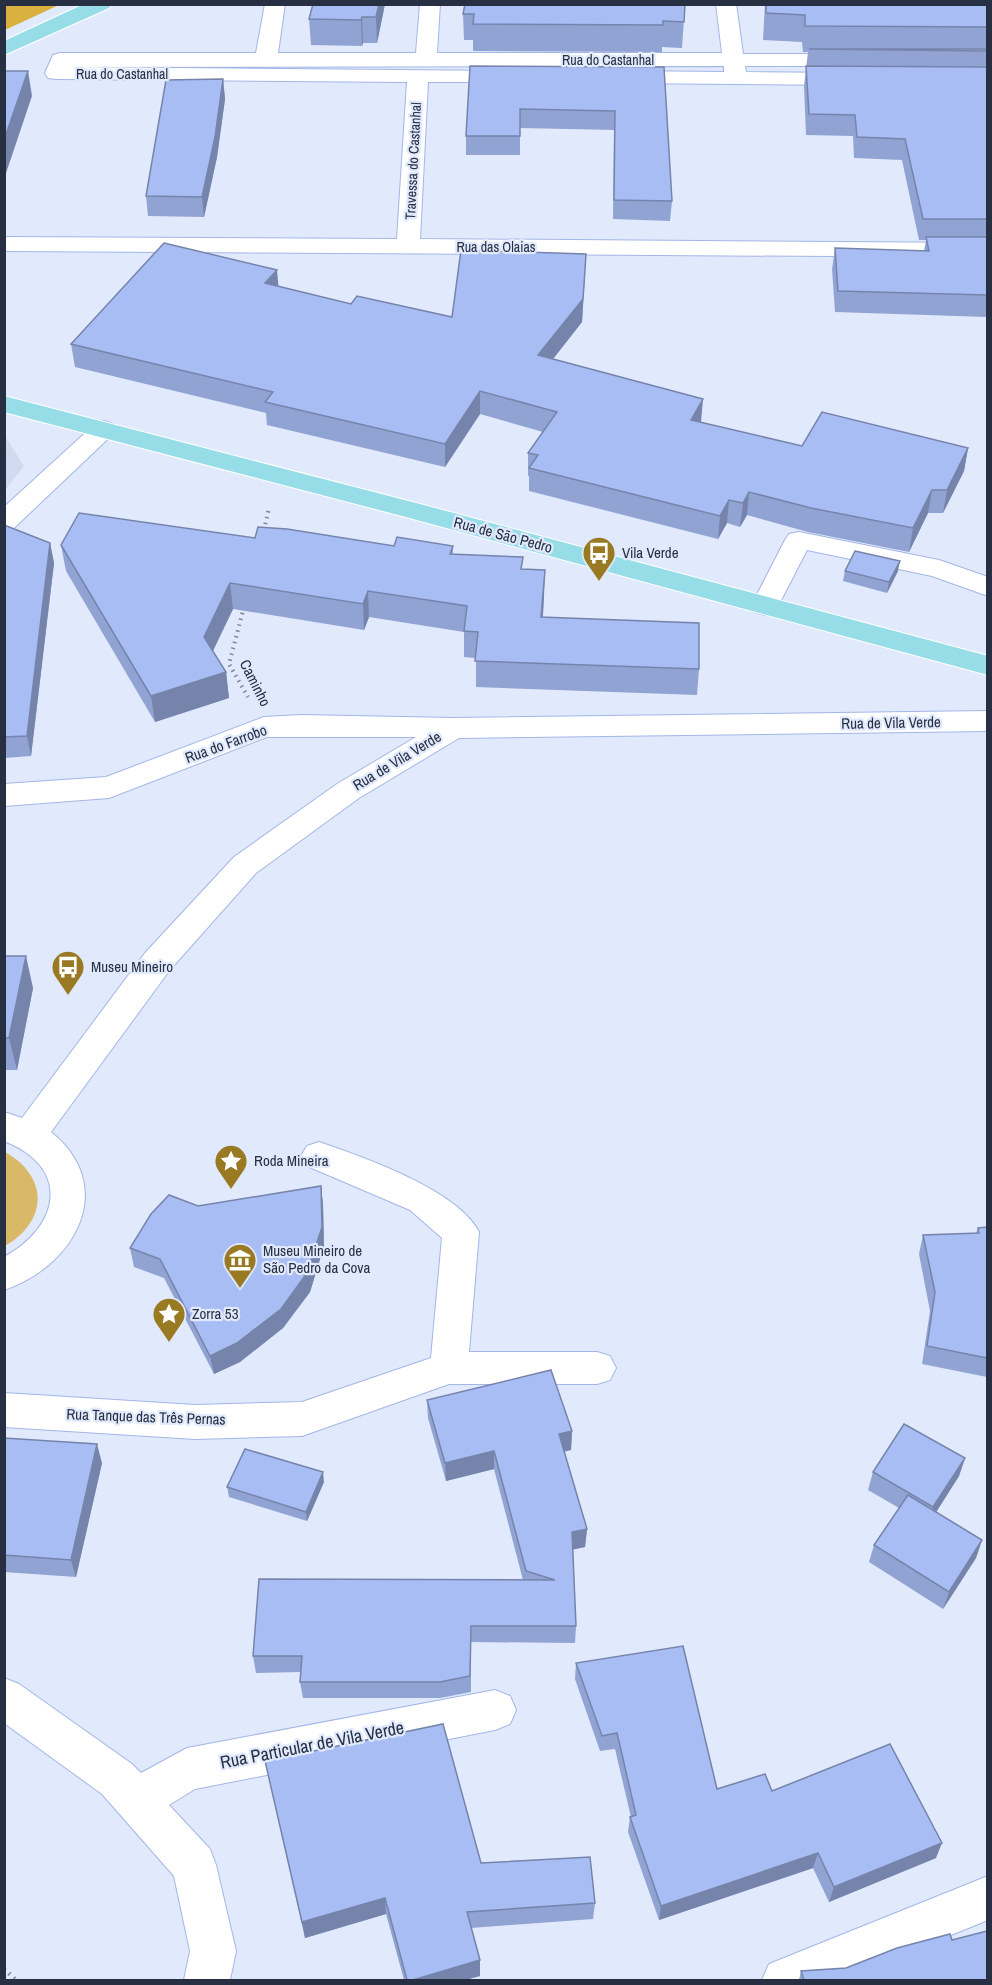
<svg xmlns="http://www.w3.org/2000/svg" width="992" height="1985" font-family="'Archivo Narrow',sans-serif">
<rect width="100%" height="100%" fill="#e1e9fd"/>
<!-- built -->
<polygon fill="#d2daf1" points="5,436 24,466 5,490 4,490"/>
<!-- green -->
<path fill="#d9b967" d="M5 1152C48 1176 49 1220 5 1246Z"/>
<!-- forest -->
<polygon fill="#dab140" points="5,4 59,4 59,5 5,30"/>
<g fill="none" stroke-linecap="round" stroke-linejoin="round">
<defs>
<g id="minor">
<polygon points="265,4 285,4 278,53 416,53 420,4 440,4 437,53 722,53 716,4 736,4 743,54 851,54 858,56 862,60 858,64 851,66 745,66 746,72 849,73 857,74 860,79 857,84 849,85 621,83 613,82 610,77 613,72 621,71 724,72 724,66 68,67 521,71 524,76 521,81 513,82 428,82 420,239 988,243 988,257 4,251 4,237 397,239 407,82 56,79 48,78 45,73 53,55 60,53 256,53"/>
<polygon points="104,421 113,424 117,429 113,434 14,528 4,530 4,507 95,424"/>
<polygon points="799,532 939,560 988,577 988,596 932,576 807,550 775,612 765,615 755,612 751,606 785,540 789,534"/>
<path d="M988 711V731L459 738 359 798 256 873 169 971 51 1132C119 1187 75 1266 4 1290V1257C61 1226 71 1167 4 1141V1112L22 1118 145 953 234 857 337 784 416 737H267L109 798 4 806V784L106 777 264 717 301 715 453 718Z"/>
<path d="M319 1142C363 1157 458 1190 479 1232L469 1352H597L610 1356 616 1368 610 1380 597 1384H449L302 1436 195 1439 4 1427V1393L195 1405 302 1402 431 1358 442 1238 410 1210 307 1166 301 1156 307 1146Z"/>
<polygon points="4,1678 19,1684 132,1764 141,1773 187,1748 495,1690 510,1696 516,1710 510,1724 495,1730 195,1789 169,1805 210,1849 216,1865 236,1951 230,1980 184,1980 190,1951 174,1876 102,1794 4,1723"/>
<polygon points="988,1876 988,1920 840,1980 762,1980 769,1964"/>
</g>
<g id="major">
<polygon points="84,4 112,4 109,8 4,55 4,41"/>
<polygon points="4,396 420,504 988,656 988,675 402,516 4,412"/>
</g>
</defs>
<!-- minor casing -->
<use href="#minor" stroke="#a3b6e6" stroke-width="2"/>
<!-- major casing -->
<use href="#major" stroke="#fff" stroke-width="2"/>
<!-- path-far1 -->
<g stroke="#7e8699" stroke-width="4" stroke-dasharray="1.5 4.5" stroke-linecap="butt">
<polyline points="264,530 269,508"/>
<polyline points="244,607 229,664 248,697"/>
</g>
<!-- path -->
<polyline stroke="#7e8699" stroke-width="4.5" stroke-dasharray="1.5 5" stroke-linecap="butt" points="4,1969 16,1980"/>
<!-- minor -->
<use href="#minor" fill="#fff" fill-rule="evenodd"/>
<!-- major -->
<use href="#major" fill="#97dde8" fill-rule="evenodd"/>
</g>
<!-- wall -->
<g fill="#90a3d2">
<polygon points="385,4 377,43 363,43 362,46 311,45 309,19"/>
<polygon points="685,4 682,48 662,47 662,52 473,51 473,40 464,40 463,14"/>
<polygon points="765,4 987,4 987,317 835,312 832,269 835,248 924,251 926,240 919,240 902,160 854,158 853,136 806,135 804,86 808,52 803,52 802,42 763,40"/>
<polygon points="470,66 664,67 672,201 670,221 613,219 614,130 520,128 520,155 466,155 466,136"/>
<polygon points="223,79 225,99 217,157 204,217 148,216 146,196"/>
<polygon points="585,276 582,322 553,359 700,422 802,446 968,448 964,471 943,513 928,513 909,552 808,532 747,515 740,527 727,523 718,539 529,491 529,476 528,476 528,453 543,432 480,414 445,467 267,425 266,413 75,367 71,344 278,286 351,304 452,317"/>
<polygon points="4,525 50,543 54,563 31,756 4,758"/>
<polygon points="255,538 394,546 453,546 453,554 522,569 544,596 543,617 699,669 697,695 476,687 476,658 464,657 464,632 369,617 364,630 233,609 213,651 226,672 229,698 155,722 66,571 61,545"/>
<polygon points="845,571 898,571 887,593 843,581"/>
<polygon points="4,956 33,988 17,1070 4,1070"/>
<polygon points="321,1186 323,1205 324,1246 310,1292 283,1328 240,1362 214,1374 164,1278 134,1267 130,1248 198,1206"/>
<polygon points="987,1227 987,1377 922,1364 930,1311 919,1254 923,1235 976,1233 978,1228"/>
<polygon points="427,1400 572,1431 571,1450 564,1451 587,1529 585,1547 573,1549 576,1626 575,1643 471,1642 471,1692 440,1698 303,1698 300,1682 301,1672 256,1673 253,1656 523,1580 494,1469 446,1481 428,1418"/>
<polygon points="4,1438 102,1463 76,1577 4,1572"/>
<polygon points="965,1458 959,1476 936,1512 982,1540 976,1558 943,1609 869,1562 874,1545 899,1508 868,1490 873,1472"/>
<polygon points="324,1482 307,1521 229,1497 227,1487"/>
<polygon points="576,1663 717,1789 772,1791 936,1858 829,1902 813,1868 659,1920 628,1832 630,1817 631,1817 615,1749 600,1751 575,1679"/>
<polygon points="265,1761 481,1863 595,1903 593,1919 471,1928 480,1976 465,1980 404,1980 386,1914 305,1938"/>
<polygon points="952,1940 987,1980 799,1980 801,1971 846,1968"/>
</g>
<!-- shaded-wall -->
<g fill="#7684ab">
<polygon points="379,4 385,4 377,43 376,17"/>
<polygon points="362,17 363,43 362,46 361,20"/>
<polygon points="28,71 32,96 4,179 4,140"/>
<polygon points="223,79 225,99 217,157 204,217 202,197"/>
<polygon points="586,254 582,322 538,378 538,355"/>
<polygon points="277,270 279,292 265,283"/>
<polygon points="480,391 480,414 445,467 445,444"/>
<polygon points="703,399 701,422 689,443 691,420"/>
<polygon points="968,448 964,471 943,513 947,490"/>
<polygon points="932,490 928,513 909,552 913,528"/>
<polygon points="749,492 747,515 740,527 743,503"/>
<polygon points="729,500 727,523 718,539 720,516"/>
<polygon points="50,543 54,563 31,756 27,736"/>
<polygon points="900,561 898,571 887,593 889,582"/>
<polygon points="545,570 544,596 541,643 541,617"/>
<polygon points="230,583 233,609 207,663 204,637"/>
<polygon points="368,591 369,617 364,630 363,604"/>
<polygon points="226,672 229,698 155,722 151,696"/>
<polygon points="26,956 33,988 17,1070 9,1038"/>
<polygon points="321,1186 323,1205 324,1246 310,1292 283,1328 240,1362 214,1374 210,1356"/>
<polygon points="572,1431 571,1450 559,1453 559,1434"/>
<polygon points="97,1444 102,1463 76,1577 71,1560"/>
<polygon points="494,1451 494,1469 446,1481 445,1463"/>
<polygon points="965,1458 959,1476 928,1525 933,1507"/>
<polygon points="323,1472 324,1482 307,1521 306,1512"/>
<polygon points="587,1529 585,1547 571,1550 572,1532"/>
<polygon points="982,1540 976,1558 943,1609 949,1592"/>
<polygon points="942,1843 936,1858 829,1902 834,1887"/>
<polygon points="818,1853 813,1868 659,1920 661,1906"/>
<polygon points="385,1898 386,1914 305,1938 302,1922"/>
<polygon points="480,1960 480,1976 465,1980 413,1980"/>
</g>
<!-- building -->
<g fill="#a8bdf4" stroke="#7684ab" stroke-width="1.5">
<polygon points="313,4 379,4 376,17 362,17 361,20 309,19"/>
<polygon points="465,4 685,4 684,22 663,21 663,25 473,24 474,14 463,14"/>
<polygon points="766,4 987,4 987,27 805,26 805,15 766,13"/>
<polygon points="809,49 987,49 987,51"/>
<polygon points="470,66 664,67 672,201 614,200 615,111 520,109 520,136 466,136"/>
<polygon points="806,66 987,67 987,219 923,219 905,139 857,137 855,115 809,114"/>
<polygon points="4,71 28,71 4,140"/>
<polygon points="223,79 215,137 202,197 146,196 166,80"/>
<polygon points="926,237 987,237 987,295 838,291 835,248 929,251"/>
<polygon points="164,243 277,270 265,283 351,304 357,296 452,317 461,250 586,254 583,299 538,355 703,399 691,420 802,446 822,412 968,448 947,490 932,490 913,528 811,508 749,492 743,503 729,500 720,516 529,468 538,455 528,453 557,412 480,391 445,444 265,402 273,392 71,344"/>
<polygon points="79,513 255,538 258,527 287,529 394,546 397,537 453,546 450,554 523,557 521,569 545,570 541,617 699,623 699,669 475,661 478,632 464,631 467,606 368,591 363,604 230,583 204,637 226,672 151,696 61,545"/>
<polygon points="4,525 50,543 27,736 4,737"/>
<polygon points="855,551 900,561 889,582 845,571"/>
<polygon points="4,956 26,956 9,1038 4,1038"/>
<polygon points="321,1186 322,1227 307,1273 281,1309 237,1343 210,1356 160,1259 130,1248 151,1214 169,1195 198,1206"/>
<polygon points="987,1227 987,1358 927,1346 935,1292 923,1235 979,1233 978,1228"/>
<polygon points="551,1370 572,1431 559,1434 587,1529 572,1532 576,1626 471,1626 470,1676 440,1682 300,1682 302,1656 253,1656 259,1579 555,1580 526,1571 494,1451 445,1463 427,1400"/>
<polygon points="904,1424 965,1458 933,1507 873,1472"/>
<polygon points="4,1438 97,1444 71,1560 4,1555"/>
<polygon points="245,1449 323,1472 306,1512 227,1487"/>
<polygon points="908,1495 982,1540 949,1592 874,1545"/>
<polygon points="683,1646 717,1789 765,1774 772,1791 890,1744 942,1843 834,1887 818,1853 661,1906 630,1817 636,1815 617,1733 602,1736 576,1663"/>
<polygon points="443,1724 481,1863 590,1857 595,1903 467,1912 480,1960 413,1980 407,1980 385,1898 302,1922 265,1761"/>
<polygon points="987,1931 987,1980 804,1980 801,1971 846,1968 897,1948 950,1934 952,1940"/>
</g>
<!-- icons -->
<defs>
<symbol id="bus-pin" viewBox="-11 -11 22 30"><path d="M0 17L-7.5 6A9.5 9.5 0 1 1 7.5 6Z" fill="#997a23" stroke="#e1e9fd"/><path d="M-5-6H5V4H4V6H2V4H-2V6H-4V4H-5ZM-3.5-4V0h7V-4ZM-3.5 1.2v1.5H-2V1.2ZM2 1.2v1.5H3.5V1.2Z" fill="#fff"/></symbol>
<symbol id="sight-pin" viewBox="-11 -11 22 30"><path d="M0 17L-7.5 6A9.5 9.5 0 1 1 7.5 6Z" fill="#997a23" stroke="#e1e9fd"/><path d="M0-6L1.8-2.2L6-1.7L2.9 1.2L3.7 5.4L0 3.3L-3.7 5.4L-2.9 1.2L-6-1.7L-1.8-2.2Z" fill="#fff"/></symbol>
<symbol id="museum-pin" viewBox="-11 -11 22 30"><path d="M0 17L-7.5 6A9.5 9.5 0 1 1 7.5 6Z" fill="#997a23" stroke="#e1e9fd"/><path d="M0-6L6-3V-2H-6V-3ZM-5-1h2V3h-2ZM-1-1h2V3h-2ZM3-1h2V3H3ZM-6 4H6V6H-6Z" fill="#fff"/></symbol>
</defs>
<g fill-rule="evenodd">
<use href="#bus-pin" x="580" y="534" width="38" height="52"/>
<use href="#bus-pin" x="49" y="948" width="38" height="52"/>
<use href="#sight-pin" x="212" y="1142" width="38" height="52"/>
<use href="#museum-pin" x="221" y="1241" width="38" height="52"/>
<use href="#sight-pin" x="150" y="1295" width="38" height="52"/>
</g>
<g text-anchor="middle" stroke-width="4.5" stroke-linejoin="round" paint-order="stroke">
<!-- far-street labels -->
<g font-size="14" fill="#272f42" stroke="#e1e9fd">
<text x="608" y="65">Rua do Castanhal</text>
<text x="122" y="79">Rua do Castanhal</text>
<text transform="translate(413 161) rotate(-87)" y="5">Travessa do Castanhal</text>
<text x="496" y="252">Rua das Olaias</text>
</g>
<!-- street labels -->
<g font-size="15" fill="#272f42" stroke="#e1e9fd">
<text transform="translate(503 535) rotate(15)" y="5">Rua de São Pedro</text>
<text transform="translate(255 683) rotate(63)" y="5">Caminho</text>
<text transform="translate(891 723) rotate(-1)" y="5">Rua de Vila Verde</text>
<text transform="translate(226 744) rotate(-20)" y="5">Rua do Farrobo</text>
<text transform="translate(397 761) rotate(-31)" y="5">Rua de Vila Verde</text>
<text transform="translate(146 1417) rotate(2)" y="5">Rua Tanque das Três Pernas</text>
</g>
<!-- poi labels -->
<g font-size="15" fill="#272f42" stroke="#e1e9fd" text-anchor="start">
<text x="622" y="558">Vila Verde</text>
<text x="91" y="972">Museu Mineiro</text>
<text x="254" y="1166">Roda Mineira</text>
<text x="263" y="1256">Museu Mineiro de<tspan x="263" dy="17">São Pedro da Cova</tspan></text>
<text x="192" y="1319">Zorra 53</text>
</g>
<!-- near-street labels -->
<g font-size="18" fill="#272f42" stroke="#e1e9fd">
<text transform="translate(312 1745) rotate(-11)" y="6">Rua Particular de Vila Verde</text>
</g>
</g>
<!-- border -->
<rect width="992" height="1985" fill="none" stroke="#272f42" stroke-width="12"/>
</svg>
